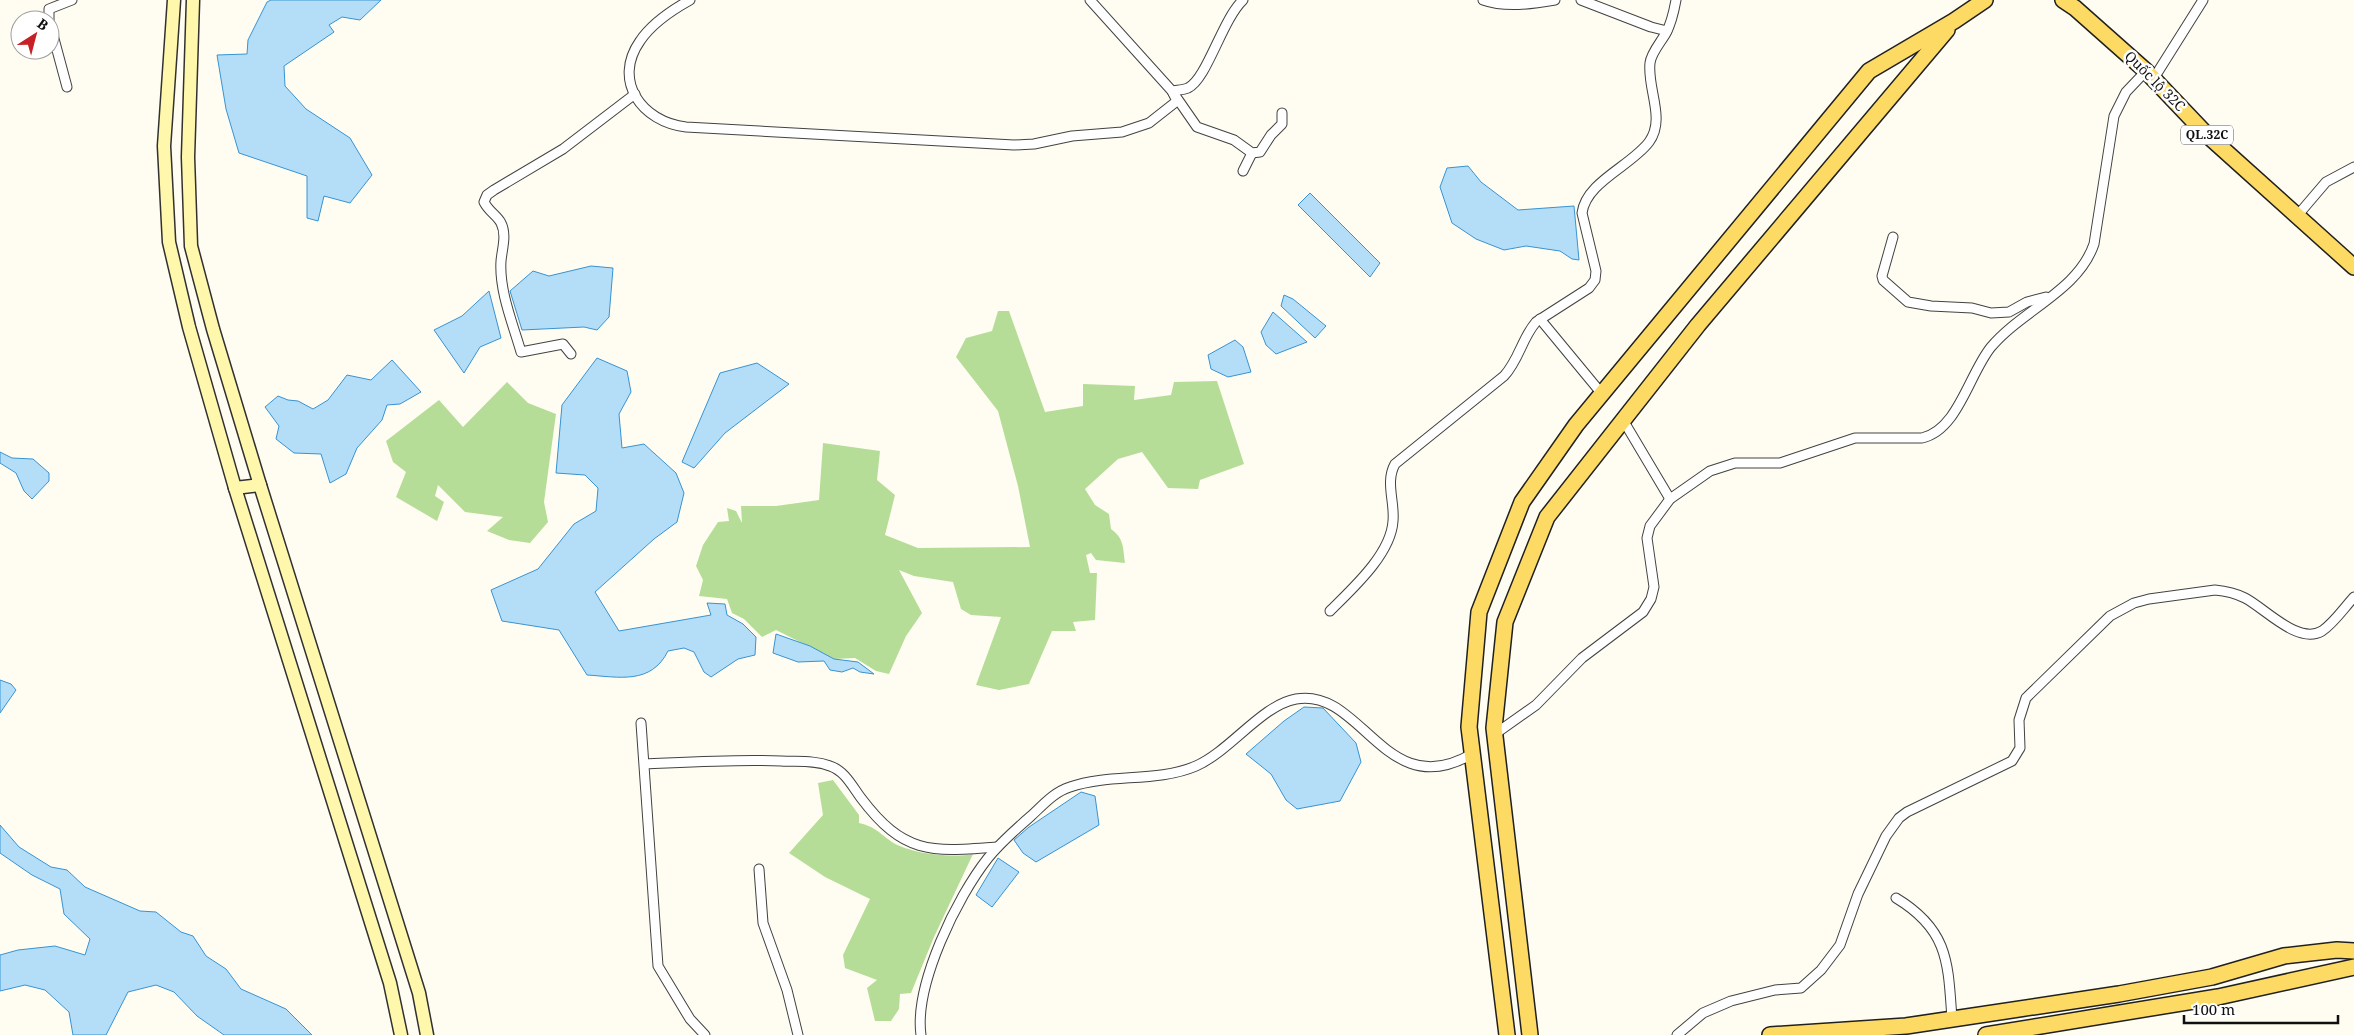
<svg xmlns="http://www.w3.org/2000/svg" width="2354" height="1035" font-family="'Noto Serif',serif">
<rect width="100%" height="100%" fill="#fffdf1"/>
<!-- forest -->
<g fill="#b6dd98">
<path d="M998 311H1009L1045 412 1083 406V384L1135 386 1134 400 1171 395 1174 382 1217 381 1244 464 1200 480 1198 489 1168 488 1142 452 1118 459 1085 489 1095 505 1109 514 1111 529C1124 538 1123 548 1125 563L1096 560 1091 553 1086 555 1090 573H1097L1095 620 1073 622 1076 631H1052L1029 684 999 690 976 685 1001 617 971 615 961 609 953 582 914 576 899 570 922 613 906 636 889 674 876 671 855 658 834 659 776 630 762 637 744 619 732 613 727 599 699 596 703 580 696 566 703 545 718 522 729 521 727 508 736 511 742 523 741 506H776L819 500 823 443 880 451 877 480 895 495 885 535 918 548 1030 547 1018 486 998 411 956 357 966 338 992 331Z"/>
<polygon points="507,382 528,403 556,414 544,502 548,522 530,543 509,540 487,531 503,517 465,512 438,485 435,496 444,502 437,521 396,497 406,472 393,462 386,441 439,400 463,427"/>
<path d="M833 780 859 815V823C876 827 879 833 892 842 911 854 952 858 973 854L934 937 911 993 900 994 899 1009 891 1021H875L867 988 877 980 845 968 843 955 870 899 825 877 789 853 823 815 818 783Z"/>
</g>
<!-- water -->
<g fill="#b4def8" stroke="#3893d2">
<polygon points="271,0 381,0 360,20 342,17 329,25 334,32 284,66 285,86 306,109 350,138 372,175 350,203 324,196 318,221 307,218 307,176 239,153 226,109 217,55 247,54 248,40 267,2"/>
<polygon points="1468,166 1481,182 1518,210 1574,206 1579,260 1572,259 1560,251 1526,246 1504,250 1476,239 1452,223 1440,187 1447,168"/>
<polygon points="1310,193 1380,263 1370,277 1298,205"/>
<polygon points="591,266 613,268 609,317 597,330 584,327 522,330 510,291 533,271 549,276"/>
<polygon points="489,291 501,338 480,347 464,373 434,330 462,316"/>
<polygon points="1284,295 1293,299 1326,326 1315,338 1281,306"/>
<polygon points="1273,312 1307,342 1276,354 1266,345 1261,332"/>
<polygon points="1235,340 1243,347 1251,372 1228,377 1211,369 1208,355"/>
<path d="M597 358 627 371 631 392 619 414 622 448 644 444 676 473 684 493 677 522 654 539 595 592 619 631 711 615 707 603 725 604 727 615 743 624 756 637 755 655 738 659 711 677 704 672 694 652 684 648 668 651C651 685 619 677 587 675L559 630 502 621 491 590 538 569 574 524 596 511 598 488 585 475 556 473 562 405Z"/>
<polygon points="392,360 421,392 400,404 387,405 382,420 357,448 346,474 330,483 321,454 294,453 276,439 279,426 265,407 278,396 288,400 298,401 313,409 328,400 347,375 371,380"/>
<polygon points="757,363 789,384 725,433 694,468 682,462 720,373"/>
<polygon points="0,452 12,458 33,459 49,473 49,481 32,499 24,491 16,473 0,463"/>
<polygon points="776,634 810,646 834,659 858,662 874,674 860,672 853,668 842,672 830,670 824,661 798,662 773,653"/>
<polygon points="0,680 11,684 16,690 0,713"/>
<polygon points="1304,707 1323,708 1356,743 1361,762 1340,801 1297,809 1286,800 1271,774 1246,754 1284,721"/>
<polygon points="1081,792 1095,796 1099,825 1036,862 1023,853 1014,840 1029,827"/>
<polygon points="0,825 19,847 51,867 67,870 85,887 140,911 156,912 181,932 193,936 206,956 226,969 241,989 286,1009 312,1035 224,1035 197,1016 174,992 156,985 128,992 106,1035 73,1035 69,1012 45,990 25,985 0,991 0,955 18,950 55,946 85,955 90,939 64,914 60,889 32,875 0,853"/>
<polygon points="998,858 1019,872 992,907 976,895"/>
</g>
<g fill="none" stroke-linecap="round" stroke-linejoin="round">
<defs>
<g id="minor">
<path d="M690 0C672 10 652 23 640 41 612 81 642 122 686 127L1014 145 1034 144 1072 136 1122 132 1149 123 1177 101 1172 91C1177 90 1183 90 1188 88 1207 79 1222 20 1243 0"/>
<polyline points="1090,0 1172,91 1197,127 1234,140 1252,153 1260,152 1271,135 1282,124 1282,113"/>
<path d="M1483 0C1506 8 1531 4 1555 0"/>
<polyline points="1581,0 1651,27 1667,31"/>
<polyline points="49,20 49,9 72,0"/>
<polyline points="50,24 67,87"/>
<polyline points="2154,78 2203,0"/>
<polyline points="1243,171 1252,153"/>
<polyline points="2297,216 2326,182 2354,167"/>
<polyline points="1893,237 1882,276 1883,280 1908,302 1931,306 1972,308 1991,313 2009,312 2027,302 2046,297"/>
<polyline points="1540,319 1602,394"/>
<path d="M571 354 563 344 521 352C513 324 499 291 501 261 502 249 507 235 501 223 497 215 489 212 484 202L487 195 494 190 563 149 635 94"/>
<polyline points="1623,420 1670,499"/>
<path d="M1330 611C1353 588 1391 554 1393 521 1395 502 1385 482 1395 464L1504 376C1519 360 1522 338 1536 322L1589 288 1595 280 1596 271 1582 213C1586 182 1631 166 1649 142 1666 119 1647 89 1650 63 1651 53 1661 42 1666 33 1672 22 1674 11 1676 0"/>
<polyline points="641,723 658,966 690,1019 705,1035"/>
<path d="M1495 734 1536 705 1582 658 1643 612 1651 599 1654 587 1647 538 1650 526 1670 499 1710 471 1735 463H1780L1855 438H1922C1958 430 1969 374 1991 347 2022 310 2078 291 2094 244L2114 116 2126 92 2146 71"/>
<path d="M645 764C690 762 736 759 781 761 798 762 814 760 830 766 845 771 852 786 861 798 904 855 931 852 997 847"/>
<polyline points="759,869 763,923 787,990 798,1035"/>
<path d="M1896 898C1949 930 1948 963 1952 1019"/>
<path d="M921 1035C914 985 957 897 988 858 1001 842 1016 829 1031 816 1043 805 1054 792 1070 787 1110 773 1156 783 1196 766 1230 751 1262 705 1296 699 1362 687 1385 805 1472 754"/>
<path d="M1677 1035 1703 1013 1731 1001 1775 990 1801 988 1821 970 1840 945 1858 894 1886 836 1899 818 1907 812 2012 761 2020 748 2019 720 2026 698 2110 616 2134 603 2149 599 2215 590C2226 591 2235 593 2245 598 2266 609 2298 645 2322 631 2334 623 2344 608 2354 597"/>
</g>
<g id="secondary">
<polyline points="174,0 164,146 169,242 189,327 235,488 390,983 401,1035"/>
<polyline points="193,0 188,157 191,246 213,329 260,485 419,993 427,1035"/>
<polyline points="235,488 260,485"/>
</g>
<g id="primary">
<polyline points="2063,0 2075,8 2146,71 2205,133 2354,267"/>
<polyline points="1507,1035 1469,727 1479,612 1522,502 1576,425 1869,71 1954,21 1985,0"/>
<polyline points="1530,1035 1494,728 1505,622 1547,517 1698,325 1947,30"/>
<polyline points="1770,1035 1906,1026 2119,994 2212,977 2284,956 2337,950 2354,951"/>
<polyline points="1986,1035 2218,997 2354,967"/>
</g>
</defs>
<!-- minor casing -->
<use href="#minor" stroke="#424242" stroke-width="11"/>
<!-- secondary casing -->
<use href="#secondary" stroke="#313131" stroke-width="15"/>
<!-- primary casing -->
<use href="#primary" stroke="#202020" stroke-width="18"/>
<!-- minor -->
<use href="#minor" stroke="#fff" stroke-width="9"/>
<!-- secondary -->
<use href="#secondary" stroke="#fff7ac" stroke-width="12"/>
<!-- primary -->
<use href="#primary" stroke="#fdda64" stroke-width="15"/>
</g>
<g text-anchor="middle" stroke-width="5" stroke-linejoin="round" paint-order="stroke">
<!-- shield labels -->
<rect fill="#fff" stroke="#575757" stroke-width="1" x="2181" y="125.5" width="52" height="19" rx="4"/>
<g font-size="12" font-weight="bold" fill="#0f0f0f">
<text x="2207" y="139">QL.32C</text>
</g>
<!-- street labels -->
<g font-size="14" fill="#0f0f0f" stroke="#fff">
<text transform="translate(2155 81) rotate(45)" y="5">Quốc lộ 32C</text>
</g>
</g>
<!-- north arrow -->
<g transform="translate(35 35) rotate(36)"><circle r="24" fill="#ffffff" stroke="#9f9f9f"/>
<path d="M0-4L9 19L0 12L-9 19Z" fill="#c52127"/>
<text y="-8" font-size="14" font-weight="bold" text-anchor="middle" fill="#0f0f0f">B</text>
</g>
<!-- scale -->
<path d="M2184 1015v8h154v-8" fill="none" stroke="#0f0f0f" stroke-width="2.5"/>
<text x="2192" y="1015" font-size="15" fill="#0f0f0f" stroke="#ffffff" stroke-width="4" paint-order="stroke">100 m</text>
</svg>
